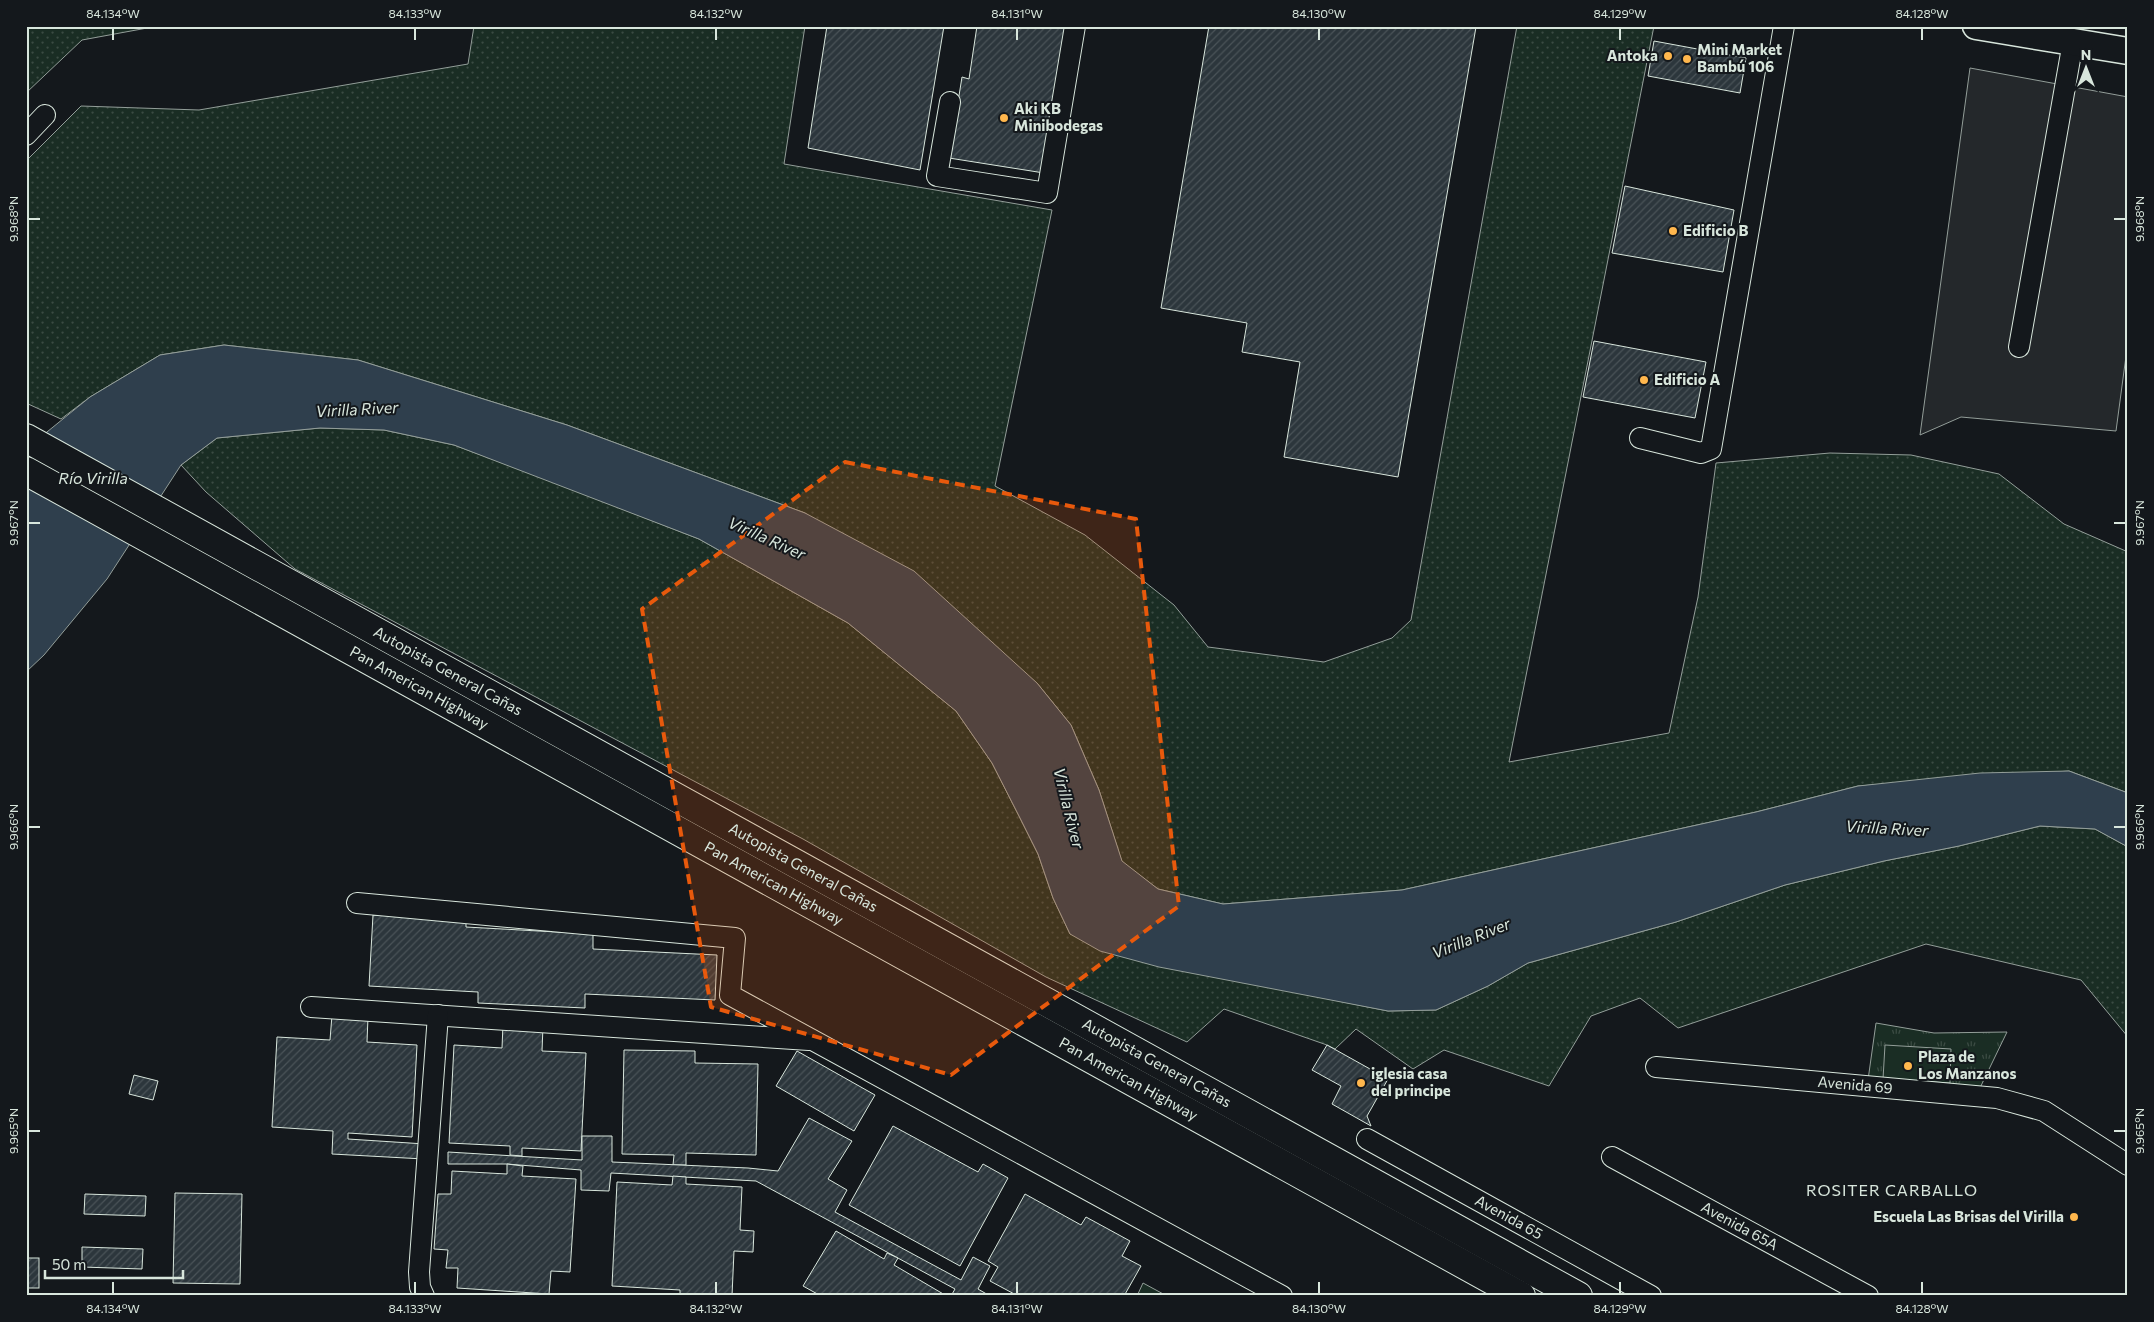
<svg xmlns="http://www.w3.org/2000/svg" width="2154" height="1322" font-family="Commissioner,sans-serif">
<defs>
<pattern id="grass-dots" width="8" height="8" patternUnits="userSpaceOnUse" patternTransform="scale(1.25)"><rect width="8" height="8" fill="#1a2d24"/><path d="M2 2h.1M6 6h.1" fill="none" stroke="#3b4b43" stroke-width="1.8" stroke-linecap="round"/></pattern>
<pattern id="park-tufts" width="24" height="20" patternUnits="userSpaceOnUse" patternTransform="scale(1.25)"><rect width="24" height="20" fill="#1a2d24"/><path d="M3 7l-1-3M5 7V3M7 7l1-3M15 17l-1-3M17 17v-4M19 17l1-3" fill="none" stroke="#3b4b43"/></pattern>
<pattern id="building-hatch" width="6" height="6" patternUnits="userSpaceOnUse" patternTransform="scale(1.25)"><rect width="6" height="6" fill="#2c363c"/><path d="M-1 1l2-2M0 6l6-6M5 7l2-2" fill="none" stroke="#4a5358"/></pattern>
</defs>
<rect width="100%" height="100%" fill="#14181c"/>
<!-- grass -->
<g fill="url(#grass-dots)" stroke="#939e99">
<polygon points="26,26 158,26 82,40 26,93"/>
<polygon points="474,26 805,26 784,164 1052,210 995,486 1085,535 1174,605 1208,647 1324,662 1392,638 1411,620 1517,26 1654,26 1509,762 1669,733 1698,597 1716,463 1830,453 1911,455 1999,474 2064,524 2128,552 2128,793 2069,771 1858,786 1756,812 1402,890 1223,904 1158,889 1122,862 1099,790 1071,725 1037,683 805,513 567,425 358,360 224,345 160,355 90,397 61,419 26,403 26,161 81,106 199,110 468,64"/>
<polygon points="320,428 384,430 454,445 546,479 699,539 848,623 956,711 992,763 1019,816 1038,854 1053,898 1070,934 1309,995 1388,1011 1436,1010 1488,986 1528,963 1676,922 1785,885 1884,861 1959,846 2040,826 2095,829 2128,847 2128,1037 2081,980 1926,944 1678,1028 1640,998 1591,1016 1549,1086 1444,1050 1413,1069 1356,1029 1335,1049 1327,1045 1224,1009 1187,1042 1046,977 803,839 295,569 206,492 181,465 217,438"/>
</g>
<!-- park -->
<polygon fill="url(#park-tufts)" stroke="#939e99" points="1876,1023 1934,1033 2007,1032 1978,1092 1868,1080"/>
<!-- garden -->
<g fill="#1a2d24" stroke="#939e99">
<polygon points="1885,1045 1951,1049 1950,1083 1883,1079"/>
<polygon points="1143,1283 1167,1296 1137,1296"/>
</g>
<!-- parking -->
<polygon fill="#24282b" stroke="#939e99" points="1970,68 2128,97 2128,341 2116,431 1961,417 1920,435"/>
<!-- water -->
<polygon fill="#2f3f4d" stroke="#939e99" points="224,345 358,360 567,425 805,513 914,571 1037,683 1071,725 1099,790 1122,861 1158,889 1223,904 1402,890 1756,812 1858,786 1980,773 2069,771 2128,793 2128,847 2095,829 2040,826 1959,846 1884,861 1785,885 1676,922 1528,963 1488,986 1436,1010 1388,1011 1159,967 1100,951 1070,934 1053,898 1038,854 1019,816 992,763 956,711 848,623 699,539 454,445 384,430 320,428 217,438 181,465 107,579 44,655 26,672 26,449 90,397 160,355"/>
<!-- building -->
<g fill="url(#building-hatch)" stroke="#d8e6dc">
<polygon points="827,26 944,26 920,170 808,148"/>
<polygon points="977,26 1068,26 1044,173 949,158 962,77 969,79"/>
<polygon points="1209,26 1476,27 1398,477 1284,457 1300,362 1242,352 1247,323 1161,308"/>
<polygon points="1654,41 1746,58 1740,93 1648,76"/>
<polygon points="1625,186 1734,210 1723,272 1612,253"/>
<polygon points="1594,341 1706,362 1695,418 1583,397"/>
<polygon points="373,915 466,919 466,927 593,934 593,949 717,955 715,1000 585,994 585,1008 478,1003 478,992 369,986"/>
<polygon points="332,1015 368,1017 367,1042 417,1045 412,1137 348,1133 348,1139 425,1144 424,1159 332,1154 333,1131 272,1127 277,1037 330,1040"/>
<polygon points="503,1024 543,1026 542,1051 586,1053 581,1151 522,1148 522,1156 510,1155 510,1146 449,1143 454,1045 502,1048"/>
<polygon points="1327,1045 1388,1079 1367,1116 1371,1126 1332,1104 1341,1086 1312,1070"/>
<polygon points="624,1050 695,1051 695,1063 758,1064 756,1155 686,1153 686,1165 673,1165 674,1155 622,1154"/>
<polygon points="797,1051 875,1095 854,1131 776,1086"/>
<polygon points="134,1075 158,1081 153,1100 129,1094"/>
<polygon points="809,1118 852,1141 828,1179 847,1190 835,1212 961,1280 973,1257 990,1266 978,1289 990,1296 951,1296 955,1289 756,1181 611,1173 609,1191 581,1190 581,1170 507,1164 448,1164 448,1152 582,1160 582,1136 612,1136 612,1162 748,1168 778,1171"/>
<polygon points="893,1126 978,1172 983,1164 1008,1178 960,1266 849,1205"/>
<polygon points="507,1164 523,1166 522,1176 576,1179 570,1272 551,1271 549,1294 457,1288 458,1268 446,1268 448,1250 434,1249 438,1194 451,1194 452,1171 507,1174"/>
<polygon points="673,1176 686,1177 686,1184 742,1187 740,1230 754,1231 753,1252 734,1251 732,1296 680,1296 680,1290 612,1286 617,1182 672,1185"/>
<polygon points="175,1193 242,1194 240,1284 173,1283"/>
<polygon points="85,1194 146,1196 145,1216 84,1214"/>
<polygon points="1025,1194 1081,1225 1086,1217 1130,1241 1122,1256 1141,1266 1124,1296 1018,1296 990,1281 998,1267 988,1261"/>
<polygon points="836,1231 884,1259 887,1253 898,1258 894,1265 945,1295 821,1296 803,1286"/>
<polygon points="82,1247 143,1249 142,1269 82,1267"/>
<rect x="26" y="1258" width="13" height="30"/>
</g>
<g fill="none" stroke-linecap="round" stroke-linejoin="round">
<defs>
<g id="minor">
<polyline points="950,102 937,176 1047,193 1075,26"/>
<polyline points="26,135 45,115"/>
<polyline points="2019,347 2073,42"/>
<polyline points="1640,438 1701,453 1711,449 1784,26"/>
<polyline points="357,903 735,938 730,995 1282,1296"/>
<polyline points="311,1007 809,1040"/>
<path id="s1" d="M1656 1067 1997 1098 2044 1111 2128 1165"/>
<path id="s2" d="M1367 1139 1651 1296"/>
<path id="s3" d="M1612 1157 1868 1296"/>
<polyline points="424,1296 420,1287 419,1272 438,1015"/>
</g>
<polyline id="major" points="1976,26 2128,51"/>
<g id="highway">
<path id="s4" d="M26 438 1578 1296"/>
<path id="s5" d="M26 471 1521 1296"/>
</g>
</defs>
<!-- minor casing -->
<use href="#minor" stroke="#d8e6dc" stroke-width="22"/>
<!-- major casing -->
<use href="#major" stroke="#d8e6dc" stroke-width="29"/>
<!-- highway casing -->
<use href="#highway" stroke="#d8e6dc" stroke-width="30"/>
<!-- minor -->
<use href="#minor" stroke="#14181c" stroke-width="20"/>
<!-- major -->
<use href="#major" stroke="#14181c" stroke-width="26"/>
<!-- highway -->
<use href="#highway" stroke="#14181c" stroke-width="28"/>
</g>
<!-- marked area -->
<path fill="#e8590c" fill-opacity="0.2" stroke="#e8590c" stroke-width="4" stroke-dasharray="10 6" stroke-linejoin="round" d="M845 462 1136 519 1179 906 951 1075 711 1007 642 609Z"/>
<!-- ticks -->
<path fill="none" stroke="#d8e6dc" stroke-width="2" d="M113 28V40M415 28V40M716 28V40M1017 28V40M1319 28V40M1620 28V40M1922 28V40M28 219H40M2114 219H2126M28 523H40M2114 523H2126M28 827H40M2114 827H2126M28 1131H40M2114 1131H2126M113 1282V1294M415 1282V1294M716 1282V1294M1017 1282V1294M1319 1282V1294M1620 1282V1294M1922 1282V1294"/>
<!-- markers -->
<g fill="#ffb74d" stroke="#14181c" stroke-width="2">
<circle cx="1668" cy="56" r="5"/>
<circle cx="1687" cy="59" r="5"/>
<circle cx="1004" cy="118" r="5"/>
<circle cx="1673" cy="231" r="5"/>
<circle cx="1644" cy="380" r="5"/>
<circle cx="1908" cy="1066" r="5"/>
<circle cx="1361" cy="1083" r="5"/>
<circle cx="2074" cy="1217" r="5"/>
</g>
<g text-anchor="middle" stroke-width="4" stroke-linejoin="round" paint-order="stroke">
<!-- poi labels -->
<g font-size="15" font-weight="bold" fill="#d8e6dc" stroke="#14181c" text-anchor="start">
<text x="1697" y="55">Mini Market<tspan x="1697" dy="17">Bambú 106</tspan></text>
<text x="1658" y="61" text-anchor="end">Antoka</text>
<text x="1014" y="114">Aki KB<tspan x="1014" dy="17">Minibodegas</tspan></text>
<text x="1683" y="236">Edificio B</text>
<text x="1654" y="385">Edificio A</text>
<text x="1918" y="1062">Plaza de<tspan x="1918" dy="17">Los Manzanos</tspan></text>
<text x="1371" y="1079">iglesia casa<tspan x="1371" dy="17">del principe</tspan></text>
<text x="2064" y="1222" text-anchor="end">Escuela Las Brisas del Virilla</text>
</g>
<!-- street labels -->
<g font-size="15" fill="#d8e6dc" stroke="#14181c">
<text dy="5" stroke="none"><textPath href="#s4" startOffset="482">Autopista General Cañas</textPath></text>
<text dy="5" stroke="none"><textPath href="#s5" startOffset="449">Pan American Highway</textPath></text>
<text dy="5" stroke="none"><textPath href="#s4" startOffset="888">Autopista General Cañas</textPath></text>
<text dy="5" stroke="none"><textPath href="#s5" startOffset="854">Pan American Highway</textPath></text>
<text dy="5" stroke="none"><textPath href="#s4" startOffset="1292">Autopista General Cañas</textPath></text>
<text dy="5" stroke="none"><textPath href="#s5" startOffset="1259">Pan American Highway</textPath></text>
<text dy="5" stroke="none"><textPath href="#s1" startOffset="200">Avenida 69</textPath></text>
<text dy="5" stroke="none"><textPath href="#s2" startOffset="162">Avenida 65</textPath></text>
<text dy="5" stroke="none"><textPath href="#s3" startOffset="145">Avenida 65A</textPath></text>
</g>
<!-- water labels -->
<g font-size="16" font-style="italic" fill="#d8e6dc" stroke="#14181c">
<text transform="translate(357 409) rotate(-3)" y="6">Virilla River</text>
<text x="93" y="484">Río Virilla</text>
<text transform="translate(767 538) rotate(24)" y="6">Virilla River</text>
<text transform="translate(1069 808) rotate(76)" y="6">Virilla River</text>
<text transform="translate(1887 828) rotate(3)" y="6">Virilla River</text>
<text transform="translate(1471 938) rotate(-22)" y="6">Virilla River</text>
</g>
<!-- neighbourhood labels -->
<g font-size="16" letter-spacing="1" fill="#d8e6dc" stroke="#14181c">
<text x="1892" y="1196">ROSITER CARBALLO</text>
</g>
</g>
<!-- border -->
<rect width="2154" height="1322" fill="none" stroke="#14181c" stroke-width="55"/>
<!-- north arrow -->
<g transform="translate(2086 68)" stroke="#14181c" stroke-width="4" paint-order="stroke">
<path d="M0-4L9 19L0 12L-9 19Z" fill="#d8e6dc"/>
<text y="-8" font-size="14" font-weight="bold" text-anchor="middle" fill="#d8e6dc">N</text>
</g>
<!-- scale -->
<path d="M45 1270v8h138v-8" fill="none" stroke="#d8e6dc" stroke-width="2.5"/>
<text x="52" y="1270" font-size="15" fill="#d8e6dc" stroke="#14181c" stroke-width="4" paint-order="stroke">50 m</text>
<rect x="28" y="28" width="2098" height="1266" fill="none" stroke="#d8e6dc" stroke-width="2"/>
<g font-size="12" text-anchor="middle" fill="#d8e6dc">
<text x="113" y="18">84.134°W</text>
<text x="415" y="18">84.133°W</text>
<text x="716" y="18">84.132°W</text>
<text x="1017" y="18">84.131°W</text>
<text x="1319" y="18">84.130°W</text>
<text x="1620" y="18">84.129°W</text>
<text x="1922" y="18">84.128°W</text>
<text transform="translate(14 219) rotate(-90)" y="4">9.968°N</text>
<text transform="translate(2140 219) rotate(-90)" y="4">9.968°N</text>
<text transform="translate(14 523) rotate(-90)" y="4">9.967°N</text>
<text transform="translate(2140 523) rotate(-90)" y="4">9.967°N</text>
<text transform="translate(14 827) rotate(-90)" y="4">9.966°N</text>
<text transform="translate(2140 827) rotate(-90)" y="4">9.966°N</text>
<text transform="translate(14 1131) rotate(-90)" y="4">9.965°N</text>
<text transform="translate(2140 1131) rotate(-90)" y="4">9.965°N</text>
<text x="113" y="1313">84.134°W</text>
<text x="415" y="1313">84.133°W</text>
<text x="716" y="1313">84.132°W</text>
<text x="1017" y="1313">84.131°W</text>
<text x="1319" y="1313">84.130°W</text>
<text x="1620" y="1313">84.129°W</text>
<text x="1922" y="1313">84.128°W</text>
</g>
</svg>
